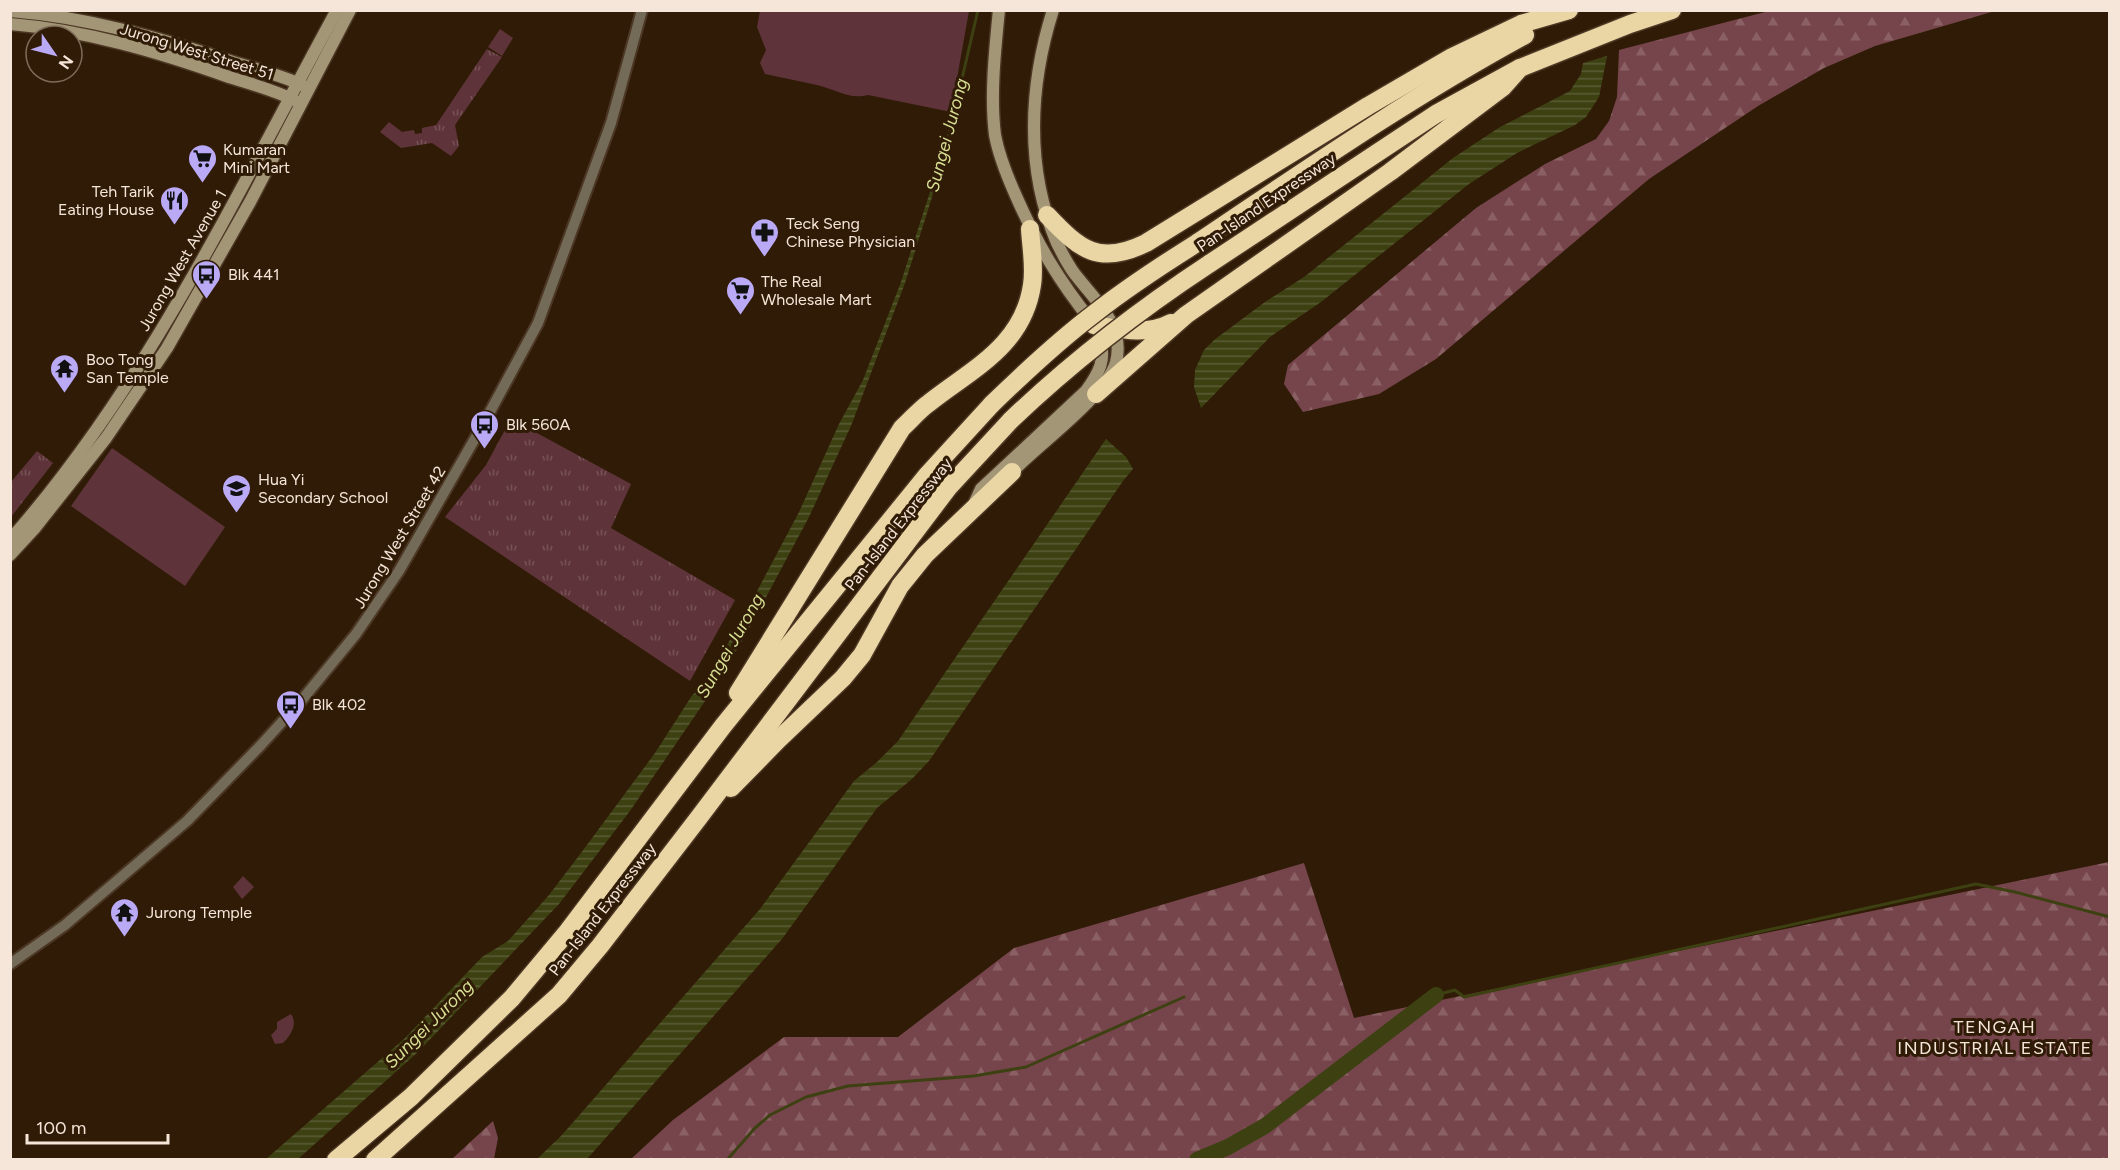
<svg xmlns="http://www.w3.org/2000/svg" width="2120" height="1170" font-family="Figtree,sans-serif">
<defs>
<pattern id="grass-tufts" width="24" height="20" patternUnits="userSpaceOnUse" patternTransform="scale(1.5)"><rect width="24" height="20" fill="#5e343a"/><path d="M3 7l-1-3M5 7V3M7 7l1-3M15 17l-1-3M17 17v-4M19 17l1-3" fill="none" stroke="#765156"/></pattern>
<pattern id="forest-firs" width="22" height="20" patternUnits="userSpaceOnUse" patternTransform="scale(1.5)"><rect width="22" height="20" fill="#76454c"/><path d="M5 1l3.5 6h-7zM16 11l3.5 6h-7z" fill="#8a6065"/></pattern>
<pattern id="water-rules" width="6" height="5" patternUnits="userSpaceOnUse" patternTransform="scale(1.5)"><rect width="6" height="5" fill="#3d4112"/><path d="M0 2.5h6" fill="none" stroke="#5a5c34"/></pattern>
</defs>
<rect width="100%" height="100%" fill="#301b06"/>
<!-- grass -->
<g fill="url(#grass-tufts)">
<polygon points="487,49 502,57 455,125 459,146 451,156 432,143 401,148 380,132 389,122 402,132 414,130 415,134 422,133 422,128 436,125"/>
<polygon points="511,419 631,484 611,528 735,600 690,681 445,517 486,465"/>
<polygon points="37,451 53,463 11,517 11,482"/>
</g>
<!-- forest -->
<g fill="url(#forest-firs)">
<polygon points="1769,11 1995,11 1875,46 1824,68 1758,106 1649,179 1436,359 1379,394 1303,412 1284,384 1288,365 1476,208 1545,164 1596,139 1609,121 1617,97 1619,50"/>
<polygon points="2109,862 2109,1159 631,1159 673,1120 784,1037 898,1037 1014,948 1304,863 1354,1018"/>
<polygon points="493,1121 498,1138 494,1159 452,1159"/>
</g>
<!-- green -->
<g fill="#5e343a">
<path d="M760 11H969L951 112 868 95C849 100 835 89 817 85 800 81 782 78 765 74L760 63 766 50 757 27Z"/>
<polygon points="500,29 513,38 502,56 488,47"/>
<polygon points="112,448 225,527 185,586 71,506"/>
<polygon points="243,876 254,887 242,899 233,887"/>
<path d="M291 1014C298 1024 291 1035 283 1043L275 1044 271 1035 277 1029V1022Z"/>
</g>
<!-- water -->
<g fill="url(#water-rules)">
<polygon points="1607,56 1599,97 1586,117 1575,125 1517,153 1469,184 1321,302 1270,337 1201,408 1194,387 1195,370 1204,350 1214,340 1265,302 1304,277 1453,158 1500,127 1570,91 1581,74 1583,63"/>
<polygon points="947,139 950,140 905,283 851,426 809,517 749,629 716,685 630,811 559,904 418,1052 298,1159 266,1159 404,1039 482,957 508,941 549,895 581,853 655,753 691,697 705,681 739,625 799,512 839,424 863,380 901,282"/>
<polygon points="1106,439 1126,457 1133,469 1123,481 929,761 912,779 877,808 782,939 587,1159 537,1159 561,1136 760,909 854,781 877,762 898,741"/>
</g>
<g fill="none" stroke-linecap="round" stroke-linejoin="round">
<!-- stream -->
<g stroke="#3d4112" stroke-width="3">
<polyline points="947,143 978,10"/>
<polyline points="1436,995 1455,990 1464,997 1976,884 2015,892 2110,917"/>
<polyline points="727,1160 755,1128 770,1115 806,1097 848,1086 974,1076 1026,1067 1184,997"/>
</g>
<!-- river -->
<polyline stroke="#3d4112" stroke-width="16" points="1197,1160 1228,1147 1265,1126 1436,995"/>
<defs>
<polyline id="street" points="10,964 65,925 187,821 261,745 301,701 356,634 399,571 485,421 538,323 611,123 642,10"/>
<g id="secondary">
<path d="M999 10C995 50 990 96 995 135 999 157 1007 176 1016 196 1037 244 1059 281 1092 322"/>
<path d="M10 11C86 17 161 38 233 62 256 69 281 75 302 85"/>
<path d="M10 24C85 30 159 52 229 77 251 84 274 90 294 100"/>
<path d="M1017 467C1042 442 1107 394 1116 362 1125 327 1097 302 1078 278 1069 268 1063 255 1057 243 1025 169 1029 86 1053 10"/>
<path d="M975 502 981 489 1086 391C1099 373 1107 359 1099 337"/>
<path d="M10 540C149 382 237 193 337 10"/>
<polyline points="10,555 34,529 106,438 167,348 250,202 350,10"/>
</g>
<g id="highway">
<path d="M1047 215C1080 250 1099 266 1146 243L1368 106 1452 57 1521 24 1569 10"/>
<path d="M1197 243C1304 171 1411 97 1525 35"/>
<polyline points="1209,264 1436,114 1520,68 1630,24 1672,10"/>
<path d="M1094 325C1119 329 1147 336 1171 323"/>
<polyline points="1096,394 1186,315 1390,172 1503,87 1520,68"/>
<path d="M738 693 902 428C911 420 919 410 929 403 972 369 1023 346 1032 285 1035 267 1031 247 1030 229"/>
<polyline points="731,788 778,740 843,678 862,655 900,586 925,555 1012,472"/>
<polyline points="336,1160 411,1097 512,998 568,931 723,726 928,474 992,404"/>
<polyline points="375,1160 559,995 600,946 697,820 948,488 1011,420"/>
</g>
</defs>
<!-- street casing -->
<use href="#street" stroke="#4c3724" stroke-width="14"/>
<!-- secondary casing -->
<use href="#secondary" stroke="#4c3724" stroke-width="15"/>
<!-- highway casing -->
<use href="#highway" stroke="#4c3724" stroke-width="21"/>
<!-- street -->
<use href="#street" stroke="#736b58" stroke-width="10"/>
<!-- secondary -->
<use href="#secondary" stroke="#a39677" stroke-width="12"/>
<!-- highway -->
<use href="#highway" stroke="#ead5a4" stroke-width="18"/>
<defs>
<g id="highway-bridge">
<path d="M992 404C1025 372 1058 341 1095 313 1128 287 1162 265 1197 243"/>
<path d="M1011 420C1074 360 1136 312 1209 264"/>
</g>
</defs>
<!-- highway-bridge casing -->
<use href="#highway-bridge" stroke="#4c3724" stroke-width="21" stroke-linecap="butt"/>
<!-- highway-bridge -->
<use href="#highway-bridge" stroke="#ead5a4" stroke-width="18"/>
</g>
<!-- icons -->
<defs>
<symbol id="supermarket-pin" viewBox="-11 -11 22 30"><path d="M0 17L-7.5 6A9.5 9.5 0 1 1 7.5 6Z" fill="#baaaf6" stroke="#301b06"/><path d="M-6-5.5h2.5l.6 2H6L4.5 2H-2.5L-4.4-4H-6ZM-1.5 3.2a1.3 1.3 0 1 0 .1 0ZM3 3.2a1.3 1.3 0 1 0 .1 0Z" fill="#111"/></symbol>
<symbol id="restaurant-pin" viewBox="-11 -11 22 30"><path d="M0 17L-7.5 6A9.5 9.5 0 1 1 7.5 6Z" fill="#baaaf6" stroke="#301b06"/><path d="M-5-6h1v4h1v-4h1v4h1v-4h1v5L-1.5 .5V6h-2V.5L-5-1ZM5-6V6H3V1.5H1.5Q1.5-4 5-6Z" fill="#111"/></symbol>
<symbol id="pharmacy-pin" viewBox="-11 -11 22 30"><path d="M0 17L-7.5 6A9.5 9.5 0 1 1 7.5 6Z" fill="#baaaf6" stroke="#301b06"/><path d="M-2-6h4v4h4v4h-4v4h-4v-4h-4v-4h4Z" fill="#111"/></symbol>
<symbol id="bus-pin" viewBox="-11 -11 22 30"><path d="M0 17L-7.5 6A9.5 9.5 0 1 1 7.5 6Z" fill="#baaaf6" stroke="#301b06"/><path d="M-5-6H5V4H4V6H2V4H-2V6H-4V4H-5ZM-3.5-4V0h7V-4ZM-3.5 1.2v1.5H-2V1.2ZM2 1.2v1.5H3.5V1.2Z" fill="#111"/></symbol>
<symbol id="temple-pin" viewBox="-11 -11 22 30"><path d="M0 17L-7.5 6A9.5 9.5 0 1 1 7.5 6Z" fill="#baaaf6" stroke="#301b06"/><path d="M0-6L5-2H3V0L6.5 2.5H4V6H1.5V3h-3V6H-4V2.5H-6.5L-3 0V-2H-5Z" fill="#111"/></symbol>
<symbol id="school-pin" viewBox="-11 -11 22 30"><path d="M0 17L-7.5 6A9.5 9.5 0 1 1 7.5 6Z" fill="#baaaf6" stroke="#301b06"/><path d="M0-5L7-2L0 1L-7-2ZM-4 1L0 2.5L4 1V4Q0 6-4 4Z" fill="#111"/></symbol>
</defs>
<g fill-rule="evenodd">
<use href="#supermarket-pin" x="186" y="142" width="33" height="45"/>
<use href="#restaurant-pin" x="158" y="184" width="33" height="45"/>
<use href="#pharmacy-pin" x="748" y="216" width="33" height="45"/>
<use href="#bus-pin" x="190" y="258" width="33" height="45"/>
<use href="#supermarket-pin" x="724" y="274" width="33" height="45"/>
<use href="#temple-pin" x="48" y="352" width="33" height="45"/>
<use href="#bus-pin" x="468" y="408" width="33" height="45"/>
<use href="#school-pin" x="220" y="472" width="33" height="45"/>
<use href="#bus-pin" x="274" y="688" width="33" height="45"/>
<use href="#temple-pin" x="108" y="896" width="33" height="45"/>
</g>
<g text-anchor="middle" stroke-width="6" stroke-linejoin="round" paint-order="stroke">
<!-- street labels -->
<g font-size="16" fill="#f5e6d9" stroke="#301b06">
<text transform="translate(197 51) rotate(17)" y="6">Jurong West Street 51</text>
<text transform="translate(1266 202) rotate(-34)" y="6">Pan-Island Expressway</text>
<text transform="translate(182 260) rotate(-60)" y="6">Jurong West Avenue 1</text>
<text transform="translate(898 524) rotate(-52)" y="6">Pan-Island Expressway</text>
<text transform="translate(399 537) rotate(-59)" y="6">Jurong West Street 42</text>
<text transform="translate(602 909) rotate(-52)" y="6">Pan-Island Expressway</text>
</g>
<!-- poi labels -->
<g font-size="16" fill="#f5e6d9" stroke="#301b06" text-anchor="start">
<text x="223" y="155">Kumaran<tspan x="223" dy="18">Mini Mart</tspan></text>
<text x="154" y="197" text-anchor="end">Teh Tarik<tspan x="154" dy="18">Eating House</tspan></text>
<text x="786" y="229">Teck Seng<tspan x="786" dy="18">Chinese Physician</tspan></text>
<text x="228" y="280">Blk 441</text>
<text x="761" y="287">The Real<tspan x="761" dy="18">Wholesale Mart</tspan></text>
<text x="86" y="365">Boo Tong<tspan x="86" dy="18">San Temple</tspan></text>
<text x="506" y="430">Blk 560A</text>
<text x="258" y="485">Hua Yi<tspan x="258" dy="18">Secondary School</tspan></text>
<text x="312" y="710">Blk 402</text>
<text x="146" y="918">Jurong Temple</text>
</g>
<!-- water labels -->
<g font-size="18" font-style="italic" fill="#d6df93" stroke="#301b06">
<text transform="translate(947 135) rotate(-75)" y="6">Sungei Jurong</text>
<text transform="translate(730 646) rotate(-60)" y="6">Sungei Jurong</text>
<text transform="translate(429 1024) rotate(-45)" y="6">Sungei Jurong</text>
</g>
<!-- neighbourhood labels -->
<g font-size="18" letter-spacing="1.5" fill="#f5e6d9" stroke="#301b06">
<text x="1995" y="1033">TENGAH<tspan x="1995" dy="21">INDUSTRIAL ESTATE</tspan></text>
</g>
</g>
<!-- border -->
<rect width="2120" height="1170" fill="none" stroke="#f5e6d9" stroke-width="24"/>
<!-- north arrow -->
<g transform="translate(54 54) rotate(125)"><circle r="28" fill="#301b06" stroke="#7f6c5a" stroke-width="1.5"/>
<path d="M0-4.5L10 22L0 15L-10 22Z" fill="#baaaf6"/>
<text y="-9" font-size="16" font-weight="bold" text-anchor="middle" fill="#f5e6d9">N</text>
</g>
<!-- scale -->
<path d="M27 1134v9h141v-9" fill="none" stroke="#f5e6d9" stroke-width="3"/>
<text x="36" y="1134" font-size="18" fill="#f5e6d9" stroke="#301b06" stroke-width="4.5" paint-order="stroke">100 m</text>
</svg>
